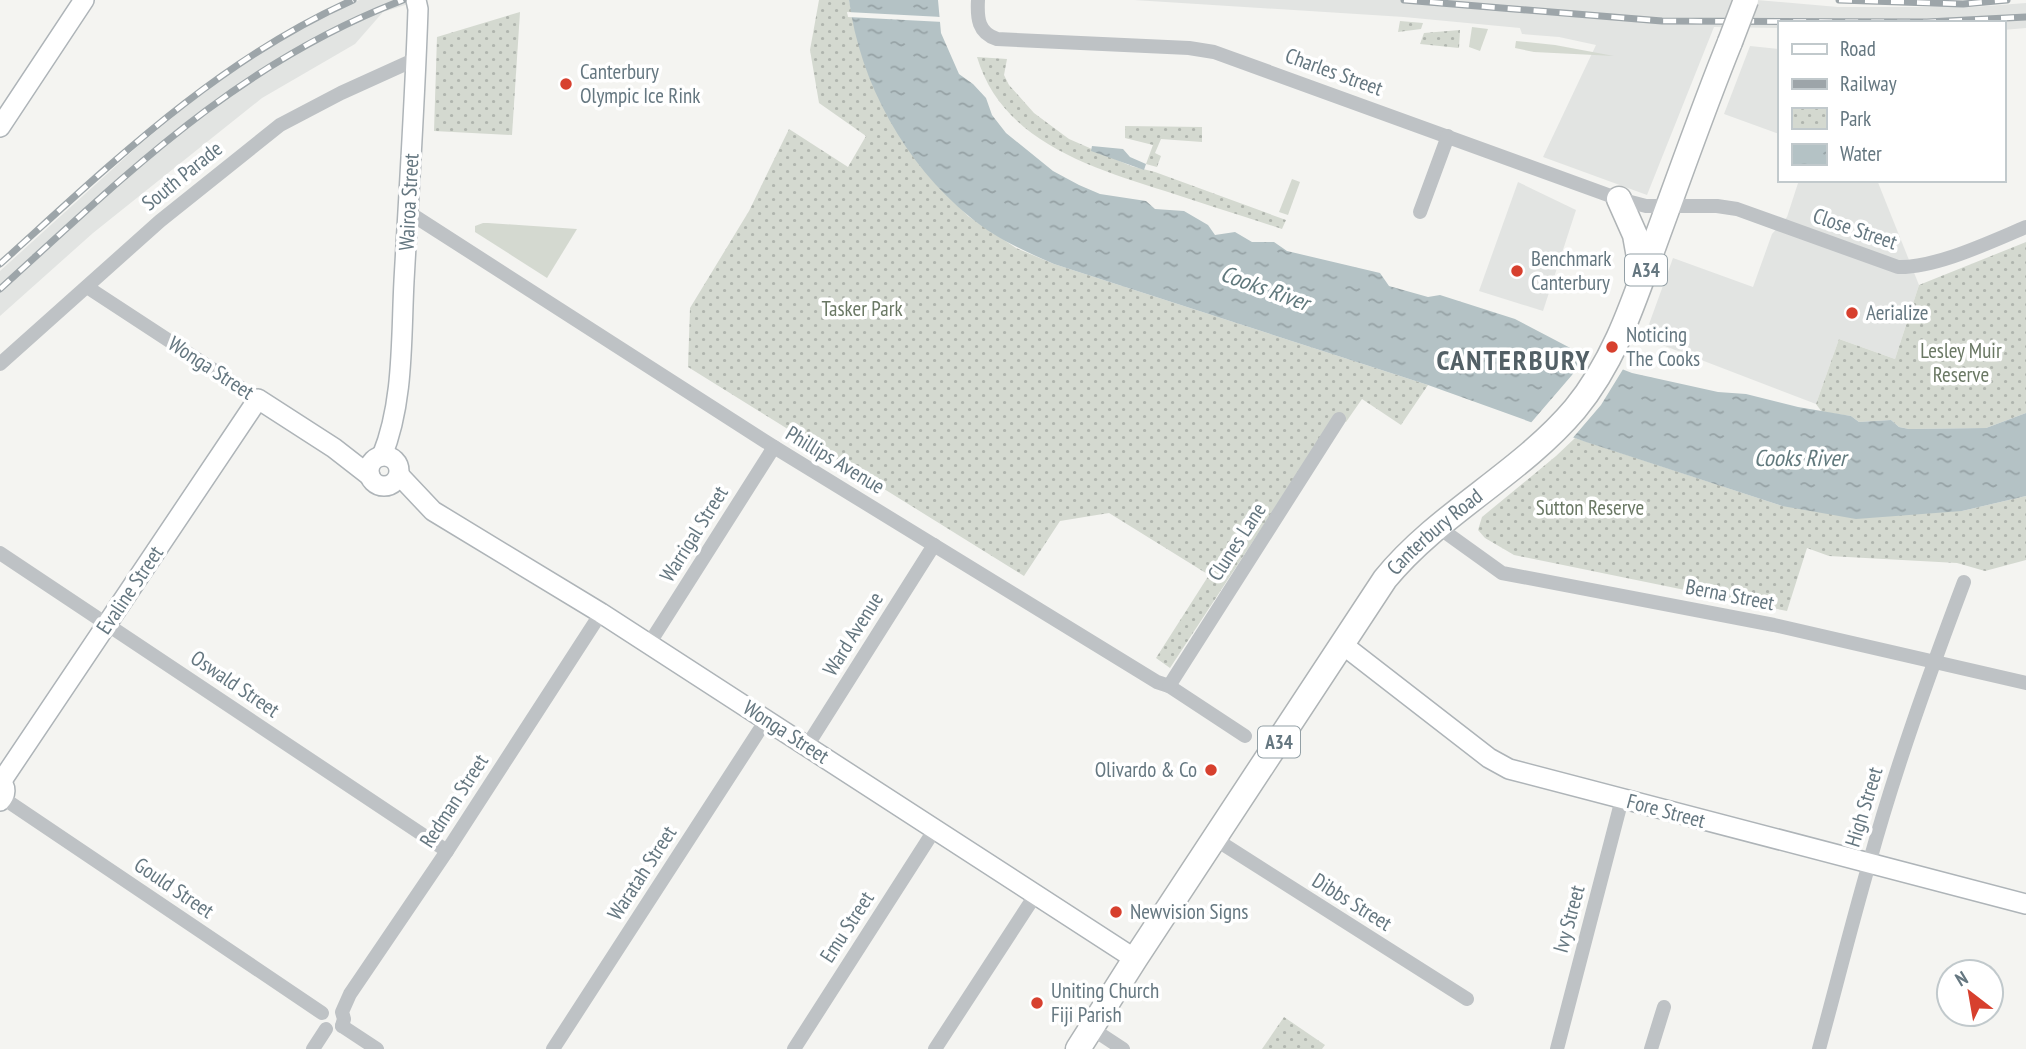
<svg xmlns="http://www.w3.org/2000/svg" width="2026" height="1049" font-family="'PT Sans Narrow',sans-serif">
<defs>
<pattern id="park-dots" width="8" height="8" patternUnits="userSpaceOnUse" patternTransform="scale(1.75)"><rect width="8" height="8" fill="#d4d9d0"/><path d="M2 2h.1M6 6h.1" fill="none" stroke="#b0b5ae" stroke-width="1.8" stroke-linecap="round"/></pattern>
<pattern id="water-ripples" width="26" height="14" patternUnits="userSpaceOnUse" patternTransform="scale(1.75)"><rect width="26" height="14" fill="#b4c2c5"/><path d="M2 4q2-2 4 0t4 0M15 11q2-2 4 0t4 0" fill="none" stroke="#96a2a5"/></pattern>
</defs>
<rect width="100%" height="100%" fill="#f4f4f1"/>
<!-- built -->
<g fill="#e2e4e2">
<polygon points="359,0 421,0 383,12 355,44 262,98 93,233 0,316 0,271 139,145 190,103 239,66 310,24"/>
<polygon points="1134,0 1757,0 1838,7 1973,7 2026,3 2026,28 2003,30 2003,23 1779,23 1779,28 1714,27 1647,195 1543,157 1596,45 1559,37 1522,34 1520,28 1404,17"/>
<polygon points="1750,46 1779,49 1779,134 1724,114"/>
<polygon points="1799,180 1877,180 1919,285 1895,359 1839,339 1816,404 1644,338 1673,258 1753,287 1772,234 1787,217"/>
<polygon points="1518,182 1576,210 1543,311 1479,291"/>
</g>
<!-- green -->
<g fill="#d4d9d0">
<polygon points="1472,27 1488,29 1480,51 1469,47"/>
<polygon points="1516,41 1555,45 1614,56 1534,52 1515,48"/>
<polygon points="1292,179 1300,182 1288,215 1279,212"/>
<polygon points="483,223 488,223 577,229 547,278 475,232 475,226"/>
</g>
<!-- park -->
<g fill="url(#park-dots)">
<polygon points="819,0 849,0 860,49 897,132 920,165 968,216 1016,248 1054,264 1428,385 1401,425 1362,399 1346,422 1335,416 1170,668 1156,658 1209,575 1109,513 1060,521 1024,576 688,367 690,308 749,211 789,129 848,167 866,136 819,103 810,50"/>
<polygon points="520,12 512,135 434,131 437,37"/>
<polygon points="1400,21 1423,23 1421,29 1398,32"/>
<polygon points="1460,30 1459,48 1420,44 1424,33"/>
<path d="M977 57 1007 59 1004 75 1009 85 1034 113 1069 139 1131 166 1155 172 1286 220 1282 229C1243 216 1204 204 1165 191 1090 167 1002 141 977 57Z"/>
<polygon points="1125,126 1202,127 1202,142 1161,139 1155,153 1161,156 1157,167 1146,164 1153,145 1125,138"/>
<polygon points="2026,242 2026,413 1986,428 1909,429 1899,427 1891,420 1859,422 1851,416 1822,412 1816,404 1839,339 1895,359 1919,285"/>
<polygon points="1575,438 1782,506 1962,511 2026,496 2026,560 1985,571 1957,563 1829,556 1807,548 1787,611 1514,555 1485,538 1478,530 1482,517 1556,456"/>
<polygon points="1284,1017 1325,1045 1322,1049 1262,1049"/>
</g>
<!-- water -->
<g fill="url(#water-ripples)">
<path d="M849 0H938L941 33 959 74 973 84 986 98 992 115 1006 133 1053 171 1079 185 1100 194 1146 201 1155 209 1184 211 1208 225 1215 235 1235 232 1252 242H1274L1287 251 1380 273 1389 286 1428 297 1440 295 1515 319 1578 352 1632 373 1718 392 1746 394 1798 407 1851 416 1859 422 1891 420 1899 427 1909 429 1986 428 2026 413V496L1962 511 1856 519 1782 506 1586 442 1428 385 1054 264C1024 251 995 238 970 217 905 164 860 83 849 0Z"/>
<polygon points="1092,146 1123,149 1130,157 1146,164 1144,170 1091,151"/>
</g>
<!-- pier -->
<g fill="#f4f4f1">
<polygon points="847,12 942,17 943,22 848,17"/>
<polygon points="1588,352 1625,366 1601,405 1571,440 1529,425 1572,375"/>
</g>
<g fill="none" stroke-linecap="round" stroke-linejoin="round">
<defs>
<g id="secondary">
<polyline points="0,127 84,0"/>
<circle cx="384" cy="471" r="15"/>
<path d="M382 456C404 402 401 338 404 281 409 191 415 100 418 9L416 0"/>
<polyline points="399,475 433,511 601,613 1135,959"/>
<polyline points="1342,644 1489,758 1509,769 2026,904"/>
<path d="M0 781C7 787 6 795 0 801"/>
<polyline points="1,782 258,399 334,448 370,476"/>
</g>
<g id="highway">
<polyline points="1619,199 1635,235 1642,274"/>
<path id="s1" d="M1078 1049 1135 959 1385 579C1439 513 1520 474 1575 409 1617 358 1635 297 1657 237 1681 172 1704 106 1730 42"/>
</g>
</defs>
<!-- secondary casing -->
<use href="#secondary" stroke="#aeb4b8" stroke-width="22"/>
<!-- highway casing -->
<use href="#highway" stroke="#afb4b6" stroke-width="27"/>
<!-- street -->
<g stroke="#bec2c5" stroke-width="14">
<path d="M978 0C977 18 978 33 997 39L1189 48 1214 52 1619 199 1646 206H1717L1737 209 1898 267C1936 268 1990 242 2026 227"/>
<polyline points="408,212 774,447 1157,682 1169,686 1245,736"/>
<polyline points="1420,212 1448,136"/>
<polyline points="87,287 258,399"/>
<polyline points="0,364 160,221 280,125 341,93 416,59"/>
<polyline points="1438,527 1502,573 1774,625 2026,683"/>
<polyline points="0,553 447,851"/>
<polyline points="649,644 774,447"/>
<polyline points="1169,686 1339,419"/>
<polyline points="807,746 934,545"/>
<polyline points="3,798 322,1013"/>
<polyline points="1215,839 1467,999"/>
<polyline points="342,1026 344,1019 342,1012 350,994 447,851 601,613"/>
<polyline points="342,1026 377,1049"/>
<polyline points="1091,1028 1123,1049"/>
<polyline points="313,1049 326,1029"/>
<polyline points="553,1049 766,720"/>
<polyline points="794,1049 935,829"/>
<polyline points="935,1049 1036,894"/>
<polyline points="1557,1049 1622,799"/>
<polyline points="1651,1049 1664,1007"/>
<path d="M1819 1049C1836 987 1851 926 1869 864 1895 769 1929 675 1964 582"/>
</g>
<!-- secondary -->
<use href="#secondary" stroke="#fff" stroke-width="19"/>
<!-- highway -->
<use href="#highway" stroke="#fff" stroke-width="24"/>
<defs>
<g id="rail">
<polyline points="1404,0 1662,21 1927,22 2026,17"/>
<polyline points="1839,0 1963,4 2007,0"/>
<path d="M0 264C110 165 216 61 353 0"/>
<path d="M0 289C128 173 238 63 403 0"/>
</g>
</defs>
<!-- rail casing -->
<use href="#rail" stroke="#9da5a9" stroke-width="7"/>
<!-- rail -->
<use href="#rail" stroke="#fff" stroke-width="4.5" stroke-dasharray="13" stroke-linecap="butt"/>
<defs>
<polyline id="highway-bridge" points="1730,42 1746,0"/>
</defs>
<!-- highway-bridge casing -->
<use href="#highway-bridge" stroke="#afb4b6" stroke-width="27" stroke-linecap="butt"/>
<!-- highway-bridge -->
<use href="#highway-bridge" stroke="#fff" stroke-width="24"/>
</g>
<!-- markers -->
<g fill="#d7402e" stroke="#fff" stroke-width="2.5">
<circle cx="566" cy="84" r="7"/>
<circle cx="1517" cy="271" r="7"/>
<circle cx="1852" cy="313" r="7"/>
<circle cx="1612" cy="347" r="7"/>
<circle cx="1211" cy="770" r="7"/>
<circle cx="1116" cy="912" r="7"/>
<circle cx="1037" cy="1003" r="7"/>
</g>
<g text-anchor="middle" stroke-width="7" stroke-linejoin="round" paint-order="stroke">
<!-- shield labels -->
<g fill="#fff" stroke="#93a0a6" stroke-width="2">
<rect x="1625" y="254.5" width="42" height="31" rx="5"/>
<rect x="1258" y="726.5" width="42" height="31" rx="5"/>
</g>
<g font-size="19" font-weight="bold" fill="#657780">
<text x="1646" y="277">A34</text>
<text x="1279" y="749">A34</text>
</g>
<!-- poi labels -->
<g font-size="21" fill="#657780" stroke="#fff" text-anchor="start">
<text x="580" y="79">Canterbury<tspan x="580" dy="24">Olympic Ice Rink</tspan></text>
<text x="1531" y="266">Benchmark<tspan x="1531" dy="24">Canterbury</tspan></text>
<text x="1866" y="320">Aerialize</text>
<text x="1626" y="342">Noticing<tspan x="1626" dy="24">The Cooks</tspan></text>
<text x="1197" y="777" text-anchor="end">Olivardo &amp; Co</text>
<text x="1130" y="919">Newvision Signs</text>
<text x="1051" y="998">Uniting Church<tspan x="1051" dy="24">Fiji Parish</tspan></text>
</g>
<!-- street labels -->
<g font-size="21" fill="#657780" stroke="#fff">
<text transform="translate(1334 72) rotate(20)" y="7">Charles Street</text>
<text transform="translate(182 176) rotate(-39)" y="7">South Parade</text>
<text transform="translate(409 202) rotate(-87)" y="7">Wairoa Street</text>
<text transform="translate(1855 229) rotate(19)" y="7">Close Street</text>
<text transform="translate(211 368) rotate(33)" y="7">Wonga Street</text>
<text transform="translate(835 460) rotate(31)" y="7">Phillips Avenue</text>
<text dy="7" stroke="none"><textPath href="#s1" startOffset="630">Canterbury Road</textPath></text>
<text transform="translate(694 534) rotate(-58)" y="7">Warrigal Street</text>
<text transform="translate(1237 542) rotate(-57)" y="7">Clunes Lane</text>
<text transform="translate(130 590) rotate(-56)" y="7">Evaline Street</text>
<text transform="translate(1730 595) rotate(11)" y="7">Berna Street</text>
<text transform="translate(853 634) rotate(-58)" y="7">Ward Avenue</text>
<text transform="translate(235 684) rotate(34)" y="7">Oswald Street</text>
<text transform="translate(786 732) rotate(33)" y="7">Wonga Street</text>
<text transform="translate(454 801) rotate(-57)" y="7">Redman Street</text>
<text transform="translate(1864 807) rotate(-73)" y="7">High Street</text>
<text transform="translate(1666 811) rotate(15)" y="7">Fore Street</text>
<text transform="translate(642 873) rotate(-57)" y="7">Waratah Street</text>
<text transform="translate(174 888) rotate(34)" y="7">Gould Street</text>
<text transform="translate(1352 902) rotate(32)" y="7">Dibbs Street</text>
<text transform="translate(1569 919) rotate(-75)" y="7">Ivy Street</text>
<text transform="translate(847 927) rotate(-57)" y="7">Emu Street</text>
</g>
<!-- park labels -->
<g font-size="21" fill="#6a7864" stroke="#fff">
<text x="862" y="316">Tasker Park</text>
<text x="1961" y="358">Lesley Muir<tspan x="1961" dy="24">Reserve</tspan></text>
<text x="1590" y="515">Sutton Reserve</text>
</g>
<!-- water labels -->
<g font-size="23" font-style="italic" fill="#61797d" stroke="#fff">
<text transform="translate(1265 288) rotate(20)" y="8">Cooks River</text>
<text x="1800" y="466">Cooks River</text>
</g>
<!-- district labels -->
<g font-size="28" font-weight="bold" letter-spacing="2" fill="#536066" stroke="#fff">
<text x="1514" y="370">CANTERBURY</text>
</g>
</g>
<!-- legend -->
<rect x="1778" y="21" width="228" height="161" fill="#ffffff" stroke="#c1c9cc" stroke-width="2"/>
<rect x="1792" y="44" width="35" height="10" fill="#ffffff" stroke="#c1c9cc" stroke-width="2"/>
<text x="1840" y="56" font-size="21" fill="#657780">Road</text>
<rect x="1792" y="79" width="35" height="10" fill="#9da5a9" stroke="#c1c9cc" stroke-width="2"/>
<text x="1840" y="91" font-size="21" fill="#657780">Railway</text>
<rect x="1792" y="108" width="35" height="21" fill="url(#park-dots)" stroke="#c1c9cc" stroke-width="2"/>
<text x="1840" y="126" font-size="21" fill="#657780">Park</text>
<rect x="1792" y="144" width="35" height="21" fill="url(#water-ripples)" stroke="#c1c9cc" stroke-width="2"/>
<text x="1840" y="161" font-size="21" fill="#657780">Water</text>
<!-- north arrow -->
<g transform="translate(1970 993) rotate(329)"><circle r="33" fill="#ffffff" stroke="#c1c9cc" stroke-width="2"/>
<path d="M0-5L12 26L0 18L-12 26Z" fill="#d7402e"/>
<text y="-10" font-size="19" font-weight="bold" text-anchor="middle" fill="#657780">N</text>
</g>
</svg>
